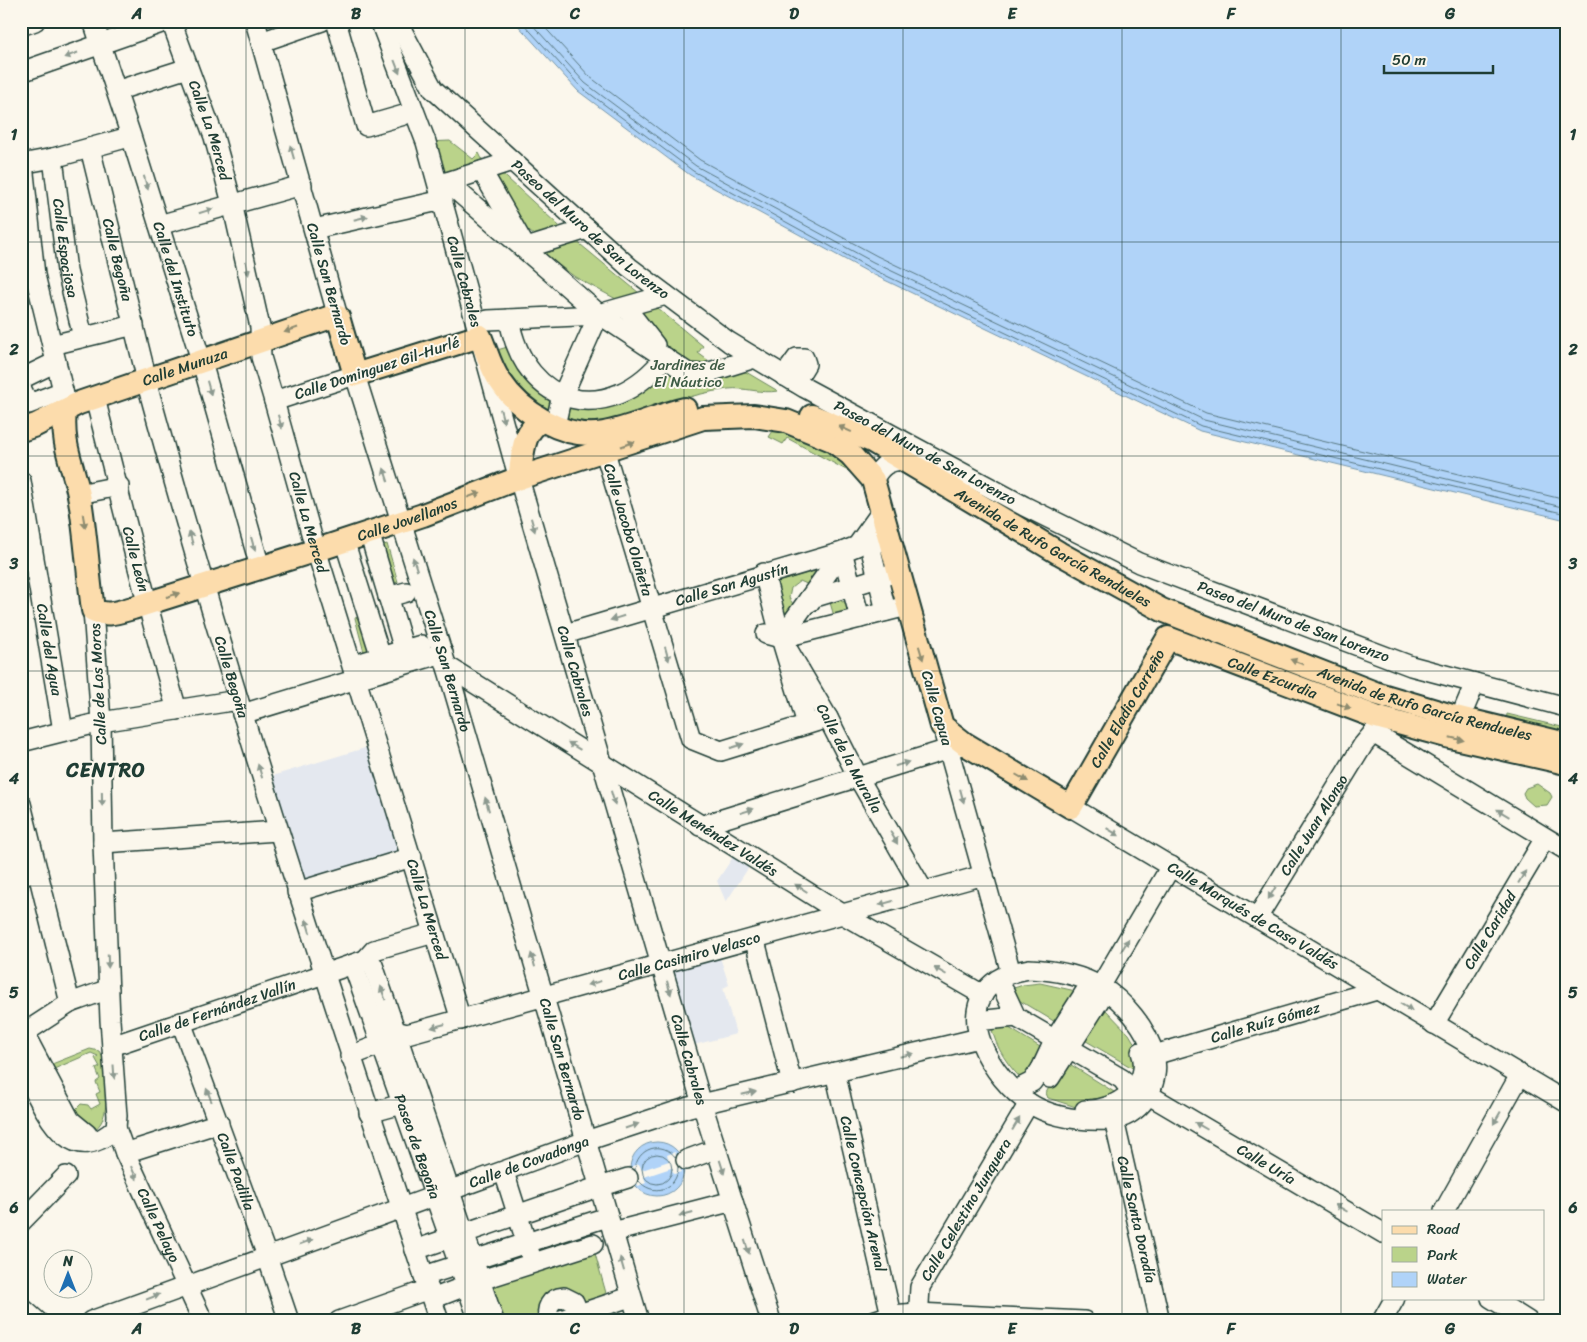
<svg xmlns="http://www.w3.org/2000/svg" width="1587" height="1342" font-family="Sriracha,sans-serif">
<rect width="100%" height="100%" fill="#fbf7ec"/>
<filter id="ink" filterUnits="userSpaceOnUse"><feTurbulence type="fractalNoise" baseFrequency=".02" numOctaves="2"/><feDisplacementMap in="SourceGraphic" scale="10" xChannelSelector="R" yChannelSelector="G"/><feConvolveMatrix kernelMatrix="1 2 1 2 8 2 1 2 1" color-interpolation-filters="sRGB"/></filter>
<g filter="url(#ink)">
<!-- built -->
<g fill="#e4e8ef">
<polygon points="368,747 400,856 304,883 272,776"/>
<polygon points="733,857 749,867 726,902 717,881"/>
<polygon points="720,957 729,985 723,988 736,1034 694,1045 673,970"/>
</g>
<!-- green -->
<g fill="#bad38a" stroke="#6c885f">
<path d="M450 141 473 159 479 153 485 165 495 167 569 235 703 346 698 353 713 364 719 356 778 391C761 394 745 387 728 389 688 394 650 411 610 420 571 428 528 408 507 375 503 367 500 358 497 350L511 346 586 405 672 355 631 307 575 277 533 246 539 239 521 225 482 171 447 182 426 142Z"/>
<polygon points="765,426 822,442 861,478 787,438 783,444 769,437 773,431"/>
<polygon points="387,544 398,582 388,585 378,547"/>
<polygon points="814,571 815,577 809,585 800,581 791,588 789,598 795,607 785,621 767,585"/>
<polygon points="840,593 842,602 850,600 853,611 834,616 828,596"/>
<polygon points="364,615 375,652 365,656 355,618"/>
<polygon points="1507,714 1566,728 1566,734 1506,721"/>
<polygon points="1537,784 1550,793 1552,797 1547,805 1534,806 1525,798 1523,793 1526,788"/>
<polygon points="1040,983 1080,992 1062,1026 1010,995 1011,989 1023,985"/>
<polygon points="1105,1009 1129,1034 1138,1049 1136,1070 1081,1038"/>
<path d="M996 1020 1045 1050 1025 1082C1008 1067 996 1048 991 1026Z"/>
<path d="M90 1049 99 1051 104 1059C104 1080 114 1121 91 1132L74 1111 81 1104 88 1105 91 1109 100 1104 96 1094 100 1092 96 1082 100 1079 96 1069 100 1067 95 1058 98 1056 91 1053 54 1069 52 1064Z"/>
<polygon points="1063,1061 1065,1061 1122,1097 1076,1107 1048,1098 1046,1093"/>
<polygon points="594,1250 606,1293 586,1304 578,1294 570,1289 542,1318 497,1321 486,1287"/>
</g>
<!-- water -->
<g fill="#b0d3f8" stroke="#7697aa">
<polygon points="514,21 1566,21 1566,520 1200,431 868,272 690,175 578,91"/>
<circle cx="657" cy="1169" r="27"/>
</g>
<!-- pier -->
<polygon fill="#fbf7ec" points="675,1152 677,1159 683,1157 679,1165 681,1172 674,1174 671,1168 644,1177 646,1183 638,1186 632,1166 639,1164 642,1170 669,1161 667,1155"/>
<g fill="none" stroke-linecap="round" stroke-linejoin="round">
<!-- shore -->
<g stroke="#597982" stroke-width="1">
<polyline points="521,21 581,87 693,171 870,268 1201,426 1566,514"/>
<polyline points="529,21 585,83 696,166 873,262 1204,420 1566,508"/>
<polyline points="539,21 590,77 700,160 877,256 1206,413 1566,500"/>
<circle cx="657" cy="1169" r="15"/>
<path d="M635 1170C636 1148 663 1139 676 1158"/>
<path d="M638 1180C652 1198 678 1190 678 1167"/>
</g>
<defs>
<g id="minor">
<path id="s1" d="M93 21 131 136 205 373 260 567"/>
<path id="s2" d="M171 21 214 137 232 203 260 327 261 357 274 401 311 533 461 1020"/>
<polyline points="255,21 338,317"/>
<polyline points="336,21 366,126 404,115"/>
<path id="s3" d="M380 21 426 142 513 458 702 1104 771 1321"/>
<path id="s4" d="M397 21 433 89 587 229 629 267 729 342 805 388 1024 506 1139 563 1411 666 1566 707"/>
<polyline points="21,26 35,21"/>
<polyline points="261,42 322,21"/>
<polyline points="21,72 167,21"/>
<polyline points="122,89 188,68"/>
<path id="s5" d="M90 148 145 372"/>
<path id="s6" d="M53 158 67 271 83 337"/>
<polyline points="21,164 53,158 122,139"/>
<polyline points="23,164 35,275 65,399"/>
<polyline points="482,171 522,241"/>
<polyline points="447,182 599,314 688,373 703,374 755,358"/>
<polyline points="438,183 447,182 512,161"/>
<polyline points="159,225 302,185"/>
<polyline points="314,229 443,200"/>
<polyline points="522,247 533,246 587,229"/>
<polyline points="626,308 655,345"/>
<path d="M509 319C525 409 609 428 665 357"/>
<polyline points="488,320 599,315"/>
<polyline points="52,345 134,325"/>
<polyline points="784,376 797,358 804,358 806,364 795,382"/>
<polyline points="21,379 56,362"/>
<path id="s7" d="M146 380C232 697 335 1009 439 1321"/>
<polyline points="21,388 29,404 63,391"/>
<path id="s8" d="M274 401 355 375 449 674 639 1321"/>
<path id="s9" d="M97 406C123 508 147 609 177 710"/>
<polyline points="555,426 561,399 599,314 666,295"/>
<path id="s10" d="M605 452 691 739 721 751 828 718"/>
<path d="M873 480C881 466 887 461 903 460"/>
<path id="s11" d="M21 481 63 731"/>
<polyline points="79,494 119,486"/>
<polyline points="369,532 408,663"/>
<polyline points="873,538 872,554 886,611"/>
<polyline points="344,540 385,670"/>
<polyline points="844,559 860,618"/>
<polyline points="764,573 781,638 907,606"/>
<polyline points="388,597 406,592"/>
<polyline points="810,602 809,599 891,574"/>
<path id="s12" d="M565 634 842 552 857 546 882 511"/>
<path id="s13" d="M766 634 781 638 828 718 858 777 924 892"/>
<polyline points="353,665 421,645"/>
<path id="s14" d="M447 666 844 915 983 995"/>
<polyline points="1464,709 1475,683"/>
<polyline points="242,714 443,653"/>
<polyline points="807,724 781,638 836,561"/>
<polyline points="1373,733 1566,850"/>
<polyline points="945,737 1011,973"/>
<polyline points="21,742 101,722 238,700"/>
<polyline points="21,804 70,1003 109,989"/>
<path id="s15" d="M1071 807 1566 1102"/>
<polyline points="700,826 965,744"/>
<polyline points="103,843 278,831"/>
<polyline points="21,876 38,872"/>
<polyline points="297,892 412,857"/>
<path id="s16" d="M1257 918 1363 745 1373 733"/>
<polyline points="756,945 792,1083"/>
<polyline points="365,960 373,965 494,1321"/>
<path d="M1029 969C1054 970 1079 974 1101 987 1124 1001 1147 1028 1154 1055 1162 1084 1140 1119 1108 1120 1081 1121 1052 1118 1029 1103 994 1080 950 1013 997 980 1006 974 1018 971 1029 969Z"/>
<path id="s17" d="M356 973 479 1321"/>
<polyline points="1100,987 1171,866"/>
<polyline points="1004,991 1016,1017 1122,1079 1132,1092"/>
<polygon points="1085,992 1099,1001 1050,1078 1041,1069 1055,1039"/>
<polyline points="70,1003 24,1033 70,1120 87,1134"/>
<polyline points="986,1020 1016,1017"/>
<path id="s18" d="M181 1022 267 1256 289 1321"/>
<path id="s19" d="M1434 1024 1545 838"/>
<path id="s20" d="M395 1031 407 1034 984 875"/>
<path id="s21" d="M112 1046 365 960 374 950 434 933"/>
<path id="s22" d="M1154 1055 1377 990"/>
<polyline points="350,1056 392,1040"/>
<path d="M21 1065C42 1102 65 1175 116 1128L117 1116 110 1020 103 843 101 722 93 610"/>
<path id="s23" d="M835 1072 891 1315"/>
<polyline points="1022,1087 1032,1082 1041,1069"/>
<path id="s24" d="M1149 1095 1383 1233"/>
<path d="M1085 1110C1115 1112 1153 1085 1141 1052"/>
<polyline points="369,1113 413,1101"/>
<path id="s25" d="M1114 1120 1160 1321"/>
<path id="s26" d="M116 1128 125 1153 203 1321"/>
<polyline points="125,1153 219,1123"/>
<polyline points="686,1160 705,1153"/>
<polyline points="504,1172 530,1254"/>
<polyline points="609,1184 628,1178"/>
<polyline points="1444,1211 1520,1075"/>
<polyline points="21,1222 66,1176"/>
<polyline points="613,1232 733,1201"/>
<polyline points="415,1250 592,1189"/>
<polyline points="424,1276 601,1219"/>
<polyline points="1491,1298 1528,1321"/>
<polyline points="432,1299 481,1280 593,1244"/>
<polyline points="21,1307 37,1321"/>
<path id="s27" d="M91 1321 586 1141 689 1107 979 1038"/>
<polyline points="339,1321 429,1289"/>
<path d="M549 1321C545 1308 550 1298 564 1297L574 1302 582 1321"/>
<polyline points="558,1321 624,1299"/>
<polyline points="873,1321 891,1315 917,1313 1084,1321"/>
<path id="s28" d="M918 1321 920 1287 1029 1103"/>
<polyline points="1382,1321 1395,1298"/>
</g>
<g id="major">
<path id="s29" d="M65 411C61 446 74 466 80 500 86 537 88 573 93 610 108 617 118 612 133 608L323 548 423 515 519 478 703 418 754 416 786 421 832 440 850 454 873 480 942 726 965 744 1071 807 1168 638 1376 717 1446 736 1566 763"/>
<path id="s30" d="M812 416 872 441 1059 553 1162 610 1375 693 1459 718 1566 744"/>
<path id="s31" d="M21 430 36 425 79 403 334 316 338 317 355 375 480 336C486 350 491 369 500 381 521 413 565 440 604 433 632 428 658 415 685 409"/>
<path d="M519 478C523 458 521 430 542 421"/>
</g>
</defs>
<!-- minor casing -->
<use href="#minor" stroke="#1f3d34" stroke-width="22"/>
<!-- major casing -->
<use href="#major" stroke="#1f3d34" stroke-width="26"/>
<!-- minor -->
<use href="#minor" stroke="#fbf7ec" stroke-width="19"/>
<!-- major -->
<use href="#major" stroke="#fcdcac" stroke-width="22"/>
</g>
<!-- one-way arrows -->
<defs><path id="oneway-solid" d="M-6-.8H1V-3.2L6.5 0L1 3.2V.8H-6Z" transform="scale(1.25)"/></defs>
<g fill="#8d9a90">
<use href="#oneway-solid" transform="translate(71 55) rotate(161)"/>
<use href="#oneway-solid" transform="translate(397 67) rotate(69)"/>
<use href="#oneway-solid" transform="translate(292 152) rotate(-106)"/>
<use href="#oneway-solid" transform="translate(146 183) rotate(73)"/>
<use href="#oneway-solid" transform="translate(206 211) rotate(-17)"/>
<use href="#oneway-solid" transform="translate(361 218) rotate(-13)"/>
<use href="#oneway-solid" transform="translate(247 268) rotate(77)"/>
<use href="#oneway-solid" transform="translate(209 388) rotate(74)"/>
<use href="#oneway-solid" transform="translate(502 416) rotate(75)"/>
<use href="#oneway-solid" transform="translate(280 422) rotate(74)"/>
<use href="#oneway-solid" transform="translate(386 475) rotate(-108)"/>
<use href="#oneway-solid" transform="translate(533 525) rotate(74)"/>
<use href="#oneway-solid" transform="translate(191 538) rotate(-106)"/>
<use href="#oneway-solid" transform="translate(253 544) rotate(74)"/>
<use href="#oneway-solid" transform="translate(415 564) rotate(-108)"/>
<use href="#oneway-solid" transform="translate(617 618) rotate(163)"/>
<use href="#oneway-solid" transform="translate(667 654) rotate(74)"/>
<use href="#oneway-solid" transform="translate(574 746) rotate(-149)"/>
<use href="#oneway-solid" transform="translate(737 746) rotate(-17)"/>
<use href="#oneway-solid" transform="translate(902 764) rotate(-17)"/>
<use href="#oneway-solid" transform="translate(260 771) rotate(-107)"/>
<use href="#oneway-solid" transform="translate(962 796) rotate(75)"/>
<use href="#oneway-solid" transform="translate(613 798) rotate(74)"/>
<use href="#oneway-solid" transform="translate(102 799) rotate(89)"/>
<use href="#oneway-solid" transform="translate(487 804) rotate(-106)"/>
<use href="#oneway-solid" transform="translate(747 811) rotate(-17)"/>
<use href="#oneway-solid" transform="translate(1503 813) rotate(-149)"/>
<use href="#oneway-solid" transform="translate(1113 832) rotate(31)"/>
<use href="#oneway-solid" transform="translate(894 838) rotate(60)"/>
<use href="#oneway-solid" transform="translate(1522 877) rotate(-59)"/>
<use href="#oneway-solid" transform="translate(801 888) rotate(-148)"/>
<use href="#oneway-solid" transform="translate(1272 893) rotate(121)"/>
<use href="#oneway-solid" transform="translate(886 903) rotate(164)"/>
<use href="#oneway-solid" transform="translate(308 926) rotate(-107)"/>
<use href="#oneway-solid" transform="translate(1125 945) rotate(-59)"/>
<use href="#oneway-solid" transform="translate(533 960) rotate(-106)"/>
<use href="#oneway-solid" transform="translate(108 961) rotate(88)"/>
<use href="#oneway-solid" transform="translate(940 971) rotate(-150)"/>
<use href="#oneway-solid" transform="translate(594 983) rotate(164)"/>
<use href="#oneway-solid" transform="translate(669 988) rotate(74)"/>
<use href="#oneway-solid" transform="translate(383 993) rotate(-109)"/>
<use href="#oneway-solid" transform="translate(1406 1007) rotate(31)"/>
<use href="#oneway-solid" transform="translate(438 1026) rotate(165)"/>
<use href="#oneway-solid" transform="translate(907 1055) rotate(-13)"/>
<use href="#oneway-solid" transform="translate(114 1072) rotate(86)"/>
<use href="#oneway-solid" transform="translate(749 1093) rotate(-13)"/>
<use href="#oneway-solid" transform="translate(209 1095) rotate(-111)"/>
<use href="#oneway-solid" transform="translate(1497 1118) rotate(120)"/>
<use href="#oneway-solid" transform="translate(1016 1124) rotate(-59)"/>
<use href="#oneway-solid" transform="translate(632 1126) rotate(-19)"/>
<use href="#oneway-solid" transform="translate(1201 1126) rotate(-150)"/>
<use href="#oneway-solid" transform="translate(722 1167) rotate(72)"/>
<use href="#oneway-solid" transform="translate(134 1173) rotate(66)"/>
<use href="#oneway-solid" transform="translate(1341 1208) rotate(-150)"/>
<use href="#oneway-solid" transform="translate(686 1214) rotate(165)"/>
<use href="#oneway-solid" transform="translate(306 1242) rotate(-20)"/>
<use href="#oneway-solid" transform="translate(747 1247) rotate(72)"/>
<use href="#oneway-solid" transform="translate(622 1264) rotate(-106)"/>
<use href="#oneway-solid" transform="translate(153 1297) rotate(-21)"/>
</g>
<g fill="#8e8c70">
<use href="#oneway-solid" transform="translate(291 330) rotate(161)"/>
<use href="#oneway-solid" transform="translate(845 429) rotate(-156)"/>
<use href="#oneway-solid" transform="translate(628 444) rotate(-19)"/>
<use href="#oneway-solid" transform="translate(474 495) rotate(-21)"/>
<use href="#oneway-solid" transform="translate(84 521) rotate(80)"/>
<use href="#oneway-solid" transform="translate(173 595) rotate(-18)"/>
<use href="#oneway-solid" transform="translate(921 653) rotate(73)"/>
<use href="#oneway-solid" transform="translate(1297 662) rotate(-159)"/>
<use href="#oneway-solid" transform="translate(1344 706) rotate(20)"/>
<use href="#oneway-solid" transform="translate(1457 739) rotate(13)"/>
<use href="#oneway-solid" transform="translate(1022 778) rotate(30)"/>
</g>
</g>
<!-- grid -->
<path fill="none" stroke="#1f3d34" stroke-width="1" stroke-opacity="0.55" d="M246 21V1321M465 21V1321M684 21V1321M903 21V1321M1122 21V1321M1341 21V1321M21 242H1566M21 456H1566M21 671H1566M21 886H1566M21 1100H1566"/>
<g text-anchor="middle" stroke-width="4" stroke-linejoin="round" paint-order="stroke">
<!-- street labels -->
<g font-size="15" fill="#1f3d34" stroke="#fbf7ec">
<text dy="5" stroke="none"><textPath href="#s2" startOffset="116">Calle La Merced</textPath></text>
<text dy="5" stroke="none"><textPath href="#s4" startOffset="288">Paseo del Muro de San Lorenzo</textPath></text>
<text dy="5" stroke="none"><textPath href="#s6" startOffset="91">Calle Espaciosa</textPath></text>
<text dy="5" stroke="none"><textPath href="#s5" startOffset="115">Calle Begoña</textPath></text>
<text dy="5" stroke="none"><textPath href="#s1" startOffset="271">Calle del Instituto</textPath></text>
<text dy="5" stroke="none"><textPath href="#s3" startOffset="274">Calle Cabrales</textPath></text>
<text transform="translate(329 284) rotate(74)" y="5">Calle San Bernardo</text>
<text dy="5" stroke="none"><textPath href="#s31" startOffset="176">Calle Munuza</textPath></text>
<text transform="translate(377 368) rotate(-18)" y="5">Calle Dominguez Gil-Hurlé</text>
<text dy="5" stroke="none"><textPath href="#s4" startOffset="692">Paseo del Muro de San Lorenzo</textPath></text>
<text dy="5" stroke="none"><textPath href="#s29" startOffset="531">Calle Jovellanos</textPath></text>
<text dy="5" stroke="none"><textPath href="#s2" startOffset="521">Calle La Merced</textPath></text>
<text dy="5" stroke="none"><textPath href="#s10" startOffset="81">Calle Jacobo Olañeta</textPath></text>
<text dy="5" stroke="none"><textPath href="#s30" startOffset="275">Avenida de Rufo García Rendueles</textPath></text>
<text dy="5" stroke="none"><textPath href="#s9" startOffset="158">Calle León</textPath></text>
<text dy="5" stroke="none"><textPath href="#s12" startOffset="174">Calle San Agustín</textPath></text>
<text dy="5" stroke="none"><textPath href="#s4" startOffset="1098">Paseo del Muro de San Lorenzo</textPath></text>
<text dy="5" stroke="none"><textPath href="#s11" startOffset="171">Calle del Agua</textPath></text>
<text dy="5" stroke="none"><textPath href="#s8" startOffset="395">Calle San Bernardo</textPath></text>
<text dy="5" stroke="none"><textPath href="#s3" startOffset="679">Calle Cabrales</textPath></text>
<text dy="5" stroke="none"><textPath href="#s7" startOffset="309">Calle Begoña</textPath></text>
<text dy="5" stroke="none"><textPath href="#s29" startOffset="1749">Calle Ezcurdia</textPath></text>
<text transform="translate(98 684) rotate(-93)" y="5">Calle de Los Moros</text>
<text dy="5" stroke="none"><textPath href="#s30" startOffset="680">Avenida de Rufo García Rendueles</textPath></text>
<text transform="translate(937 708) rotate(74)" y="5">Calle Capua</text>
<text dy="5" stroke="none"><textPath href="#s29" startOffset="1556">Calle Eladio Carreño</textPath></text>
<text dy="5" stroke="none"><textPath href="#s13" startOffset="154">Calle de la Muralla</textPath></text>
<text dy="5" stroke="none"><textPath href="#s16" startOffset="109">Calle Juan Alonso</textPath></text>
<text dy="5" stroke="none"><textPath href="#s14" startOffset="314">Calle Menéndez Valdés</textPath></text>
<text dy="5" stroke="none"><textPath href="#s2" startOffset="926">Calle La Merced</textPath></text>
<text dy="5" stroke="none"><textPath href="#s15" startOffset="212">Calle Marqués de Casa Valdés</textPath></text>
<text dy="5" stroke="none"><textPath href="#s19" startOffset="109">Calle Caridad</textPath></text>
<text dy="5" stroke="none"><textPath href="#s20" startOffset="305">Calle Casimiro Velasco</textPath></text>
<text dy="5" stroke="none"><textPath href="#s21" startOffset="111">Calle de Fernández Vallín</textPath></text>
<text dy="5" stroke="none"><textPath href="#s22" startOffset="116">Calle Ruíz Gómez</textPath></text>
<text dy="5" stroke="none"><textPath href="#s8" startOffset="800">Calle San Bernardo</textPath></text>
<text dy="5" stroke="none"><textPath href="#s3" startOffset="1084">Calle Cabrales</textPath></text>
<text dy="5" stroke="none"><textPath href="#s17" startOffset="184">Paseo de Begoña</textPath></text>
<text dy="5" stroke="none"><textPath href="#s27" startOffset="466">Calle de Covadonga</textPath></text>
<text dy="5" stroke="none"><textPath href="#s24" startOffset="136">Calle Uría</textPath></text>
<text dy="5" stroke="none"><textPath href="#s18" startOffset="159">Calle Padilla</textPath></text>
<text dy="5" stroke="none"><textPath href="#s23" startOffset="125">Calle Concepción Arenal</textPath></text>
<text dy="5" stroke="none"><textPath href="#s28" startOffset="124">Calle Celestino Junquera</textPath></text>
<text dy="5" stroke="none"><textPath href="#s25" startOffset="102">Calle Santa Doradía</textPath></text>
<text dy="5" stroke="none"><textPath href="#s26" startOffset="106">Calle Pelayo</textPath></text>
</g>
<!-- park labels -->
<g font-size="15" fill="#3e5b45" stroke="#fbf7ec">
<text x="688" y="370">Jardines de<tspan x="688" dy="17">El Náutico</tspan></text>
</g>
<!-- district labels -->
<g font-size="20" font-weight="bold" letter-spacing="1" fill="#1f3d34" stroke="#fbf7ec">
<text x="106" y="777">CENTRO</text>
</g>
</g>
<!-- margin -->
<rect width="1587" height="1342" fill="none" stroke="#fbf7ec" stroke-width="55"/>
<!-- legend -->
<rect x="1382" y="1210" width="162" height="90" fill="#fbf7ec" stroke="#a3ada2"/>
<rect x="1392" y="1226" width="25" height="8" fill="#fcdcac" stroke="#a3ada2"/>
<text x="1427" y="1234" font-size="15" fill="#1f3d34">Road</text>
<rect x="1392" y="1247" width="25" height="15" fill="#bad38a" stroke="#a3ada2"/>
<text x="1427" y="1260" font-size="15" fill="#1f3d34">Park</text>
<rect x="1392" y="1272" width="25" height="15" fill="#b0d3f8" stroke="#a3ada2"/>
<text x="1427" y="1284" font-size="15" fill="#1f3d34">Water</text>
<!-- north arrow -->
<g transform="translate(68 1274)"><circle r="24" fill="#fbf7ec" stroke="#a3ada2"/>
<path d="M0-4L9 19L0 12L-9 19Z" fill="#1f6fb2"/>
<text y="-8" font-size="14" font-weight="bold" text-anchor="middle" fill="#1f3d34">N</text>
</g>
<!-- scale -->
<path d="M1384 65v8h109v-8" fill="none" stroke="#1f3d34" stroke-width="2.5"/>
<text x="1392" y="65" font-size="15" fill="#1f3d34" stroke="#fbf7ec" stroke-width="4" paint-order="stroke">50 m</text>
<rect x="28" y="28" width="1532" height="1286" fill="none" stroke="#1f3d34" stroke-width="2"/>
<g font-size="16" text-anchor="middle" font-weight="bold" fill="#1f3d34">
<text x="137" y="19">A</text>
<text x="356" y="19">B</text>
<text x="575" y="19">C</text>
<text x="794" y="19">D</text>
<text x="1012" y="19">E</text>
<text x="1231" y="19">F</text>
<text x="1450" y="19">G</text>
<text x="14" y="140">1</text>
<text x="1573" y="140">1</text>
<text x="14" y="355">2</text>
<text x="1573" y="355">2</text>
<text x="14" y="569">3</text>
<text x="1573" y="569">3</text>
<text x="14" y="784">4</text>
<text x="1573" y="784">4</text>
<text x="14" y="998">5</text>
<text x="1573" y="998">5</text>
<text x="14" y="1213">6</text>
<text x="1573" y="1213">6</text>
<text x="137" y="1334">A</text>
<text x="356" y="1334">B</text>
<text x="575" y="1334">C</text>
<text x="794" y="1334">D</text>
<text x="1012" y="1334">E</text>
<text x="1231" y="1334">F</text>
<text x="1450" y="1334">G</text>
</g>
</svg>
